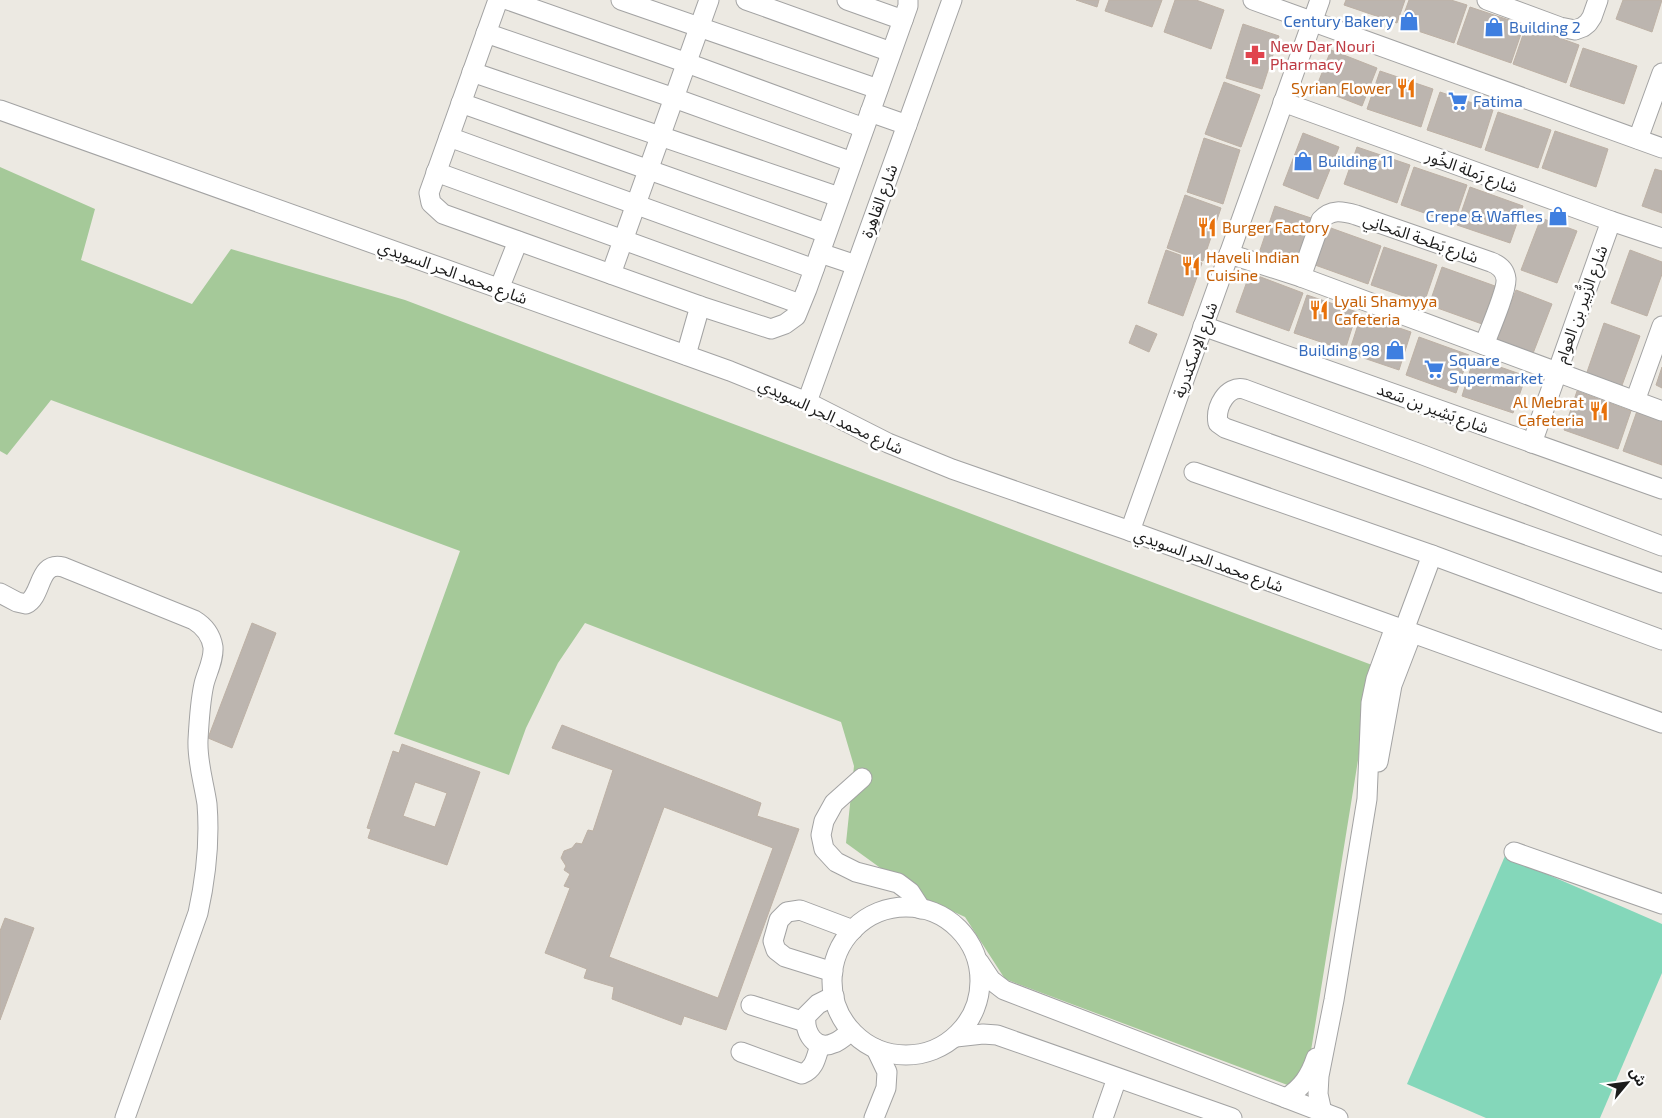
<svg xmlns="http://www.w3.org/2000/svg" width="1662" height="1118" font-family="'Exo 2','Noto Sans Arabic',sans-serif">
<rect width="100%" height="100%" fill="#ece9e2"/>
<!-- forest -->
<polygon fill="#a5c999" points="0,167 95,209 81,260 192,304 231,249 405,300 1372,665 1359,754 1309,1063 1293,1087 1005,979 965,917 919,896 846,843 854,766 841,722 585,623 558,663 526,728 509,775 394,734 460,551 51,400 7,455 0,451"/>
<!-- pitch -->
<polygon fill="#84d7ba" points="1505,856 1662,924 1662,973 1600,1118 1486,1118 1407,1084"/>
<!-- building -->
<g fill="#bcb5af" stroke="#bdb1a5" fill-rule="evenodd">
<polygon points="1076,0 1099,0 1097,7"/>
<polygon points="1109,0 1162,0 1152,27 1105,11"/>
<polygon points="1175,0 1196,0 1224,10 1211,49 1164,32"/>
<polygon points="1346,0 1405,0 1397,23 1344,5"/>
<polygon points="1409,0 1451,0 1467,5 1454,43 1400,25"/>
<polygon points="1623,0 1662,0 1652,32 1616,19"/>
<polygon points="1470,7 1524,25 1511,63 1457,44"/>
<polygon points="1243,24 1279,36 1262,89 1226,78"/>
<polygon points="1526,26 1579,45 1566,83 1513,64"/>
<polygon points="1583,48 1637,66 1624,104 1570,86"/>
<polygon points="1331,50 1377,68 1362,106 1316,88"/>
<polygon points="1380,71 1433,89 1421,127 1367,109"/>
<polygon points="1224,82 1260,95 1241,147 1205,134"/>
<polygon points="1440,92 1493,110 1481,148 1427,130"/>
<polygon points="1498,112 1551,130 1538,168 1485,150"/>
<polygon points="1555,131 1608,149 1596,187 1542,168"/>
<polygon points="1303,133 1339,147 1318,199 1283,185"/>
<polygon points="1204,138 1240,150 1223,204 1187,192"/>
<polygon points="1357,147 1410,165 1397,203 1344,184"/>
<polygon points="1414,167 1467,185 1454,223 1401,205"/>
<polygon points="1655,169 1662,171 1662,213 1642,206"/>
<polygon points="1470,187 1523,206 1510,243 1457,225"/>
<polygon points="1185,195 1221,208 1203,261 1167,248"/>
<polygon points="1275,206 1311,218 1293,271 1257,259"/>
<polygon points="1541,218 1577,231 1557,283 1521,270"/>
<polygon points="1328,227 1381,246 1368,284 1315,265"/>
<polygon points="1384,247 1437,265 1424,303 1371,285"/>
<polygon points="1166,250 1202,263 1183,316 1148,303"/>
<polygon points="1630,250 1662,262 1662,274 1647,316 1611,303"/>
<polygon points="1442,267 1495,286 1482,324 1429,305"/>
<polygon points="1250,273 1303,293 1289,331 1236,312"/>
<polygon points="1516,290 1552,304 1532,356 1496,342"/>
<polygon points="1307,295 1357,312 1345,350 1294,333"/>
<polygon points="1361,315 1411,332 1399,370 1349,353"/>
<polygon points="1604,323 1640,336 1621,388 1586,375"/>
<polygon points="1136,325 1157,334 1149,352 1129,343"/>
<polygon points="1419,337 1469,355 1456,393 1406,375"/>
<polygon points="1474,358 1526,376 1513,413 1462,396"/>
<polygon points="1662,367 1662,388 1656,385"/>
<polygon points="1577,391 1631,411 1618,449 1564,430"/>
<polygon points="1637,411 1662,420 1662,465 1623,451"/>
<polygon points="252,623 276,633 232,748 208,738"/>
<path d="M562 725 761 803 757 816 799 829 726 1030 684 1016 681 1025 612 999 614 987 584 978 587 969 545 953 570 888 564 886 570 874 564 870 566 866 561 858 564 851 572 848 576 843 582 844 588 830 593 831 613 770 552 748ZM664 807 773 848 718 998 609 957Z"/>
<path d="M402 744 480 772 447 865 368 838 371 829 367 828 393 751 399 753ZM415 782 447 793 435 827 403 816Z"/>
<polygon points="5,918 34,928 0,1020 0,931"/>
</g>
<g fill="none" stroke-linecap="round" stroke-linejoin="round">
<defs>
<g id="minor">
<polyline points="498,0 429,193 431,203 443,214 700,306 771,329 785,324 796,316 807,289 908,6 908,0"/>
<polyline points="508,0 687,63 864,128"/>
<polyline points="621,0 878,89"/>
<polyline points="746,0 891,52"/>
<polyline points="847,0 903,20"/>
<polyline points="1253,0 1662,148"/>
<polyline points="1487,0 1560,27 1575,30 1583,27 1588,23 1592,17 1598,0"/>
<polyline points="486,33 674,98 852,162"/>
<polyline points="472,72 839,197"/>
<polyline points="1283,102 1611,221 1662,238"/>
<polyline points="461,103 826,233"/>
<polyline points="0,110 730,371 807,402 888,443 952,469 1130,531 1662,723"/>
<polyline points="870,112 907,125"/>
<polyline points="449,137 814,269"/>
<polyline points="1638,139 1662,73"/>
<polyline points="436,172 800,304"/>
<polyline points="820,253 856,265"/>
<polyline points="1229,254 1301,277 1662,411"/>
<polyline points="611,274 709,0"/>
<path d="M1301 277 1321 220C1331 209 1342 211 1356 215L1491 262C1499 265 1505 270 1506 279 1507 290 1489 332 1484 345"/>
<polyline points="499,289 518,241"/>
<polyline points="1203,326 1662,489"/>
<polyline points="686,355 700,306"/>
<polyline points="1635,401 1662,326"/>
<polyline points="807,402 952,0"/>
<polyline points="1532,443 1611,221"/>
<polyline points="1194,472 1432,555 1662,640"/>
<polyline points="1130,531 1320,0"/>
<path d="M1662 546 1423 455 1244 389C1227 385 1215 407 1218 423L1225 428 1662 583"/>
<path d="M0 593 17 602 26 604C43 596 37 561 63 567L194 620C204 626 211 635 213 647 214 660 207 672 204 684 200 702 199 721 198 740 197 762 204 783 207 804 210 841 206 877 198 913L125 1118"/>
<polyline points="1404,630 1432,555"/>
<polyline points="1378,762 1392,685 1412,633"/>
<polyline points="862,778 834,803 824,821 821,835 824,849 836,862 856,872 898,883 910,892 921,909"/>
<polyline points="1514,852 1662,904"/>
<circle cx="906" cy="981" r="74"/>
<polyline points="979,962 991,980 1004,990 1338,1118"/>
<polyline points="833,972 785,957 776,950 773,941 779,920 787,912 800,910 853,930"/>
<path d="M834 996 818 1004 806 1016C804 1032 815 1052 834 1043 840 1041 846 1035 851 1031"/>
<polyline points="751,1005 805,1022"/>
<polyline points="956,1037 983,1034 997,1035 1232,1118"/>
<path d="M741 1052 802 1074C815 1069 816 1057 820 1045"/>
<path d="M1286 1098C1302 1088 1310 1076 1316 1058"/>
<polyline points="1322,1112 1318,1094 1319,1076 1334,1000 1367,799 1371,703 1376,679 1395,627"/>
<polyline points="874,1118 886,1088 887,1072 876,1049"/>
<polyline points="1103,1118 1117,1078"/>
</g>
</defs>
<!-- minor casing -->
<use href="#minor" stroke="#a3a3a3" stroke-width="21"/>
<!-- minor -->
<use href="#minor" stroke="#fff" stroke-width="19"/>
</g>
<!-- icons -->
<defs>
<symbol id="shop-bare" viewBox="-9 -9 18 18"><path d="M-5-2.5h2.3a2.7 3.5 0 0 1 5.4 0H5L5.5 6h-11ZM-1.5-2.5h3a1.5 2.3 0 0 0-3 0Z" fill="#3f7fe0" stroke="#fff" stroke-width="2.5" paint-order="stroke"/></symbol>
<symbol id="pharmacy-bare" viewBox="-9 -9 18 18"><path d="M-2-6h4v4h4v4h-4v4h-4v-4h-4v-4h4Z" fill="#e0444e" stroke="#fff" stroke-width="2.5" paint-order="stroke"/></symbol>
<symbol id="restaurant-bare" viewBox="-9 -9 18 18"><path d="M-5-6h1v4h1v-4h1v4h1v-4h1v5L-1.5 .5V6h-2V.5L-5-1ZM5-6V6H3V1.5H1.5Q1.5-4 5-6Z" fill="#e8710a" stroke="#fff" stroke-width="2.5" paint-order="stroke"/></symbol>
<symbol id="supermarket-bare" viewBox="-9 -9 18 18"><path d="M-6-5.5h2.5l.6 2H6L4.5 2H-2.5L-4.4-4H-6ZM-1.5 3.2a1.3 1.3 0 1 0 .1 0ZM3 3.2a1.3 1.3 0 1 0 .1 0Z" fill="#3f7fe0" stroke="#fff" stroke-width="2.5" paint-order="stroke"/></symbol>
</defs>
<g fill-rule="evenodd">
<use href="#shop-bare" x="1395" y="7" width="28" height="28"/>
<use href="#shop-bare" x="1480" y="13" width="28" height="28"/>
<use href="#pharmacy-bare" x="1241" y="41" width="28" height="28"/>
<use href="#restaurant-bare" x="1392" y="74" width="28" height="28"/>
<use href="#supermarket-bare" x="1444" y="87" width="28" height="28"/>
<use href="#shop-bare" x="1289" y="147" width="28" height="28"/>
<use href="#shop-bare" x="1544" y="202" width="28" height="28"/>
<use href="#restaurant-bare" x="1193" y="213" width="28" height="28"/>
<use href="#restaurant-bare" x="1177" y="252" width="28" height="28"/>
<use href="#restaurant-bare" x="1305" y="296" width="28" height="28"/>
<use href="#shop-bare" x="1381" y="336" width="28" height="28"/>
<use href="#supermarket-bare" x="1420" y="355" width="28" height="28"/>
<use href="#restaurant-bare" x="1585" y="397" width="28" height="28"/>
</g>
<g text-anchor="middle" stroke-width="5" stroke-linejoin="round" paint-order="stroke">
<!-- shop labels -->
<g font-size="16" fill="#366cbe" stroke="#fff" text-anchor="start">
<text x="1394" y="27" text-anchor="end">Century Bakery</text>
<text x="1509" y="33">Building 2</text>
<text x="1473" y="107">Fatima</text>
<text x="1318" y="167">Building 11</text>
<text x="1543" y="222" text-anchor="end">Crepe &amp; Waffles</text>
<text x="1380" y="356" text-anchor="end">Building 98</text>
<text x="1449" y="366">Square<tspan x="1449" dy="18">Supermarket</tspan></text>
</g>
<!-- health labels -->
<g font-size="16" fill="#be3a42" stroke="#fff" text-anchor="start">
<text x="1270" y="52">New Dar Nouri<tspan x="1270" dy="18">Pharmacy</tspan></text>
</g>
<!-- food labels -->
<g font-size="16" fill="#c56008" stroke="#fff" text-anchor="start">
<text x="1391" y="94" text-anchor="end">Syrian Flower</text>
<text x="1222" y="233">Burger Factory</text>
<text x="1206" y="263">Haveli Indian<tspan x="1206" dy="18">Cuisine</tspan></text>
<text x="1334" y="307">Lyali Shamyya<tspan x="1334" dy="18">Cafeteria</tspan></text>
<text x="1584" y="408" text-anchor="end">Al Mebrat<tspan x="1584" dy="18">Cafeteria</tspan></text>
</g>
<!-- street labels -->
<g font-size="16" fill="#1c1c1c" stroke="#fff">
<text transform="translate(1472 171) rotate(20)" y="6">شارع رَملة الخُور</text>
<text transform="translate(879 201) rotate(-70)" y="6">شارع القاهِرة</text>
<text transform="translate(1421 238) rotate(19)" y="6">شارع بَطحة المَحانِي</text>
<text transform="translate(453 272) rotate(20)" y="6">شارع محمد الحر السويدي</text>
<text transform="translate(1581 304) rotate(-70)" y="6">شارع الزُّبير بن العوام</text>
<text transform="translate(1195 350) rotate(-70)" y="6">شارع الإسكندرية</text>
<text transform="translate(1433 408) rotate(20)" y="6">شارع بَشِير بن سَعد</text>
<text transform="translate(831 416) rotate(25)" y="6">شارع محمد الحر السويدي</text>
<text transform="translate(1209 560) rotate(20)" y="6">شارع محمد الحر السويدي</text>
</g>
</g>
<!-- north arrow -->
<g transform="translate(1627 1083) rotate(61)" stroke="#ffffff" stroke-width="4" paint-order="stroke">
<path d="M0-4L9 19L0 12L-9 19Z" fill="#1c1c1c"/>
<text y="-8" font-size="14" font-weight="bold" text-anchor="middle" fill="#1c1c1c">ش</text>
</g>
</svg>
